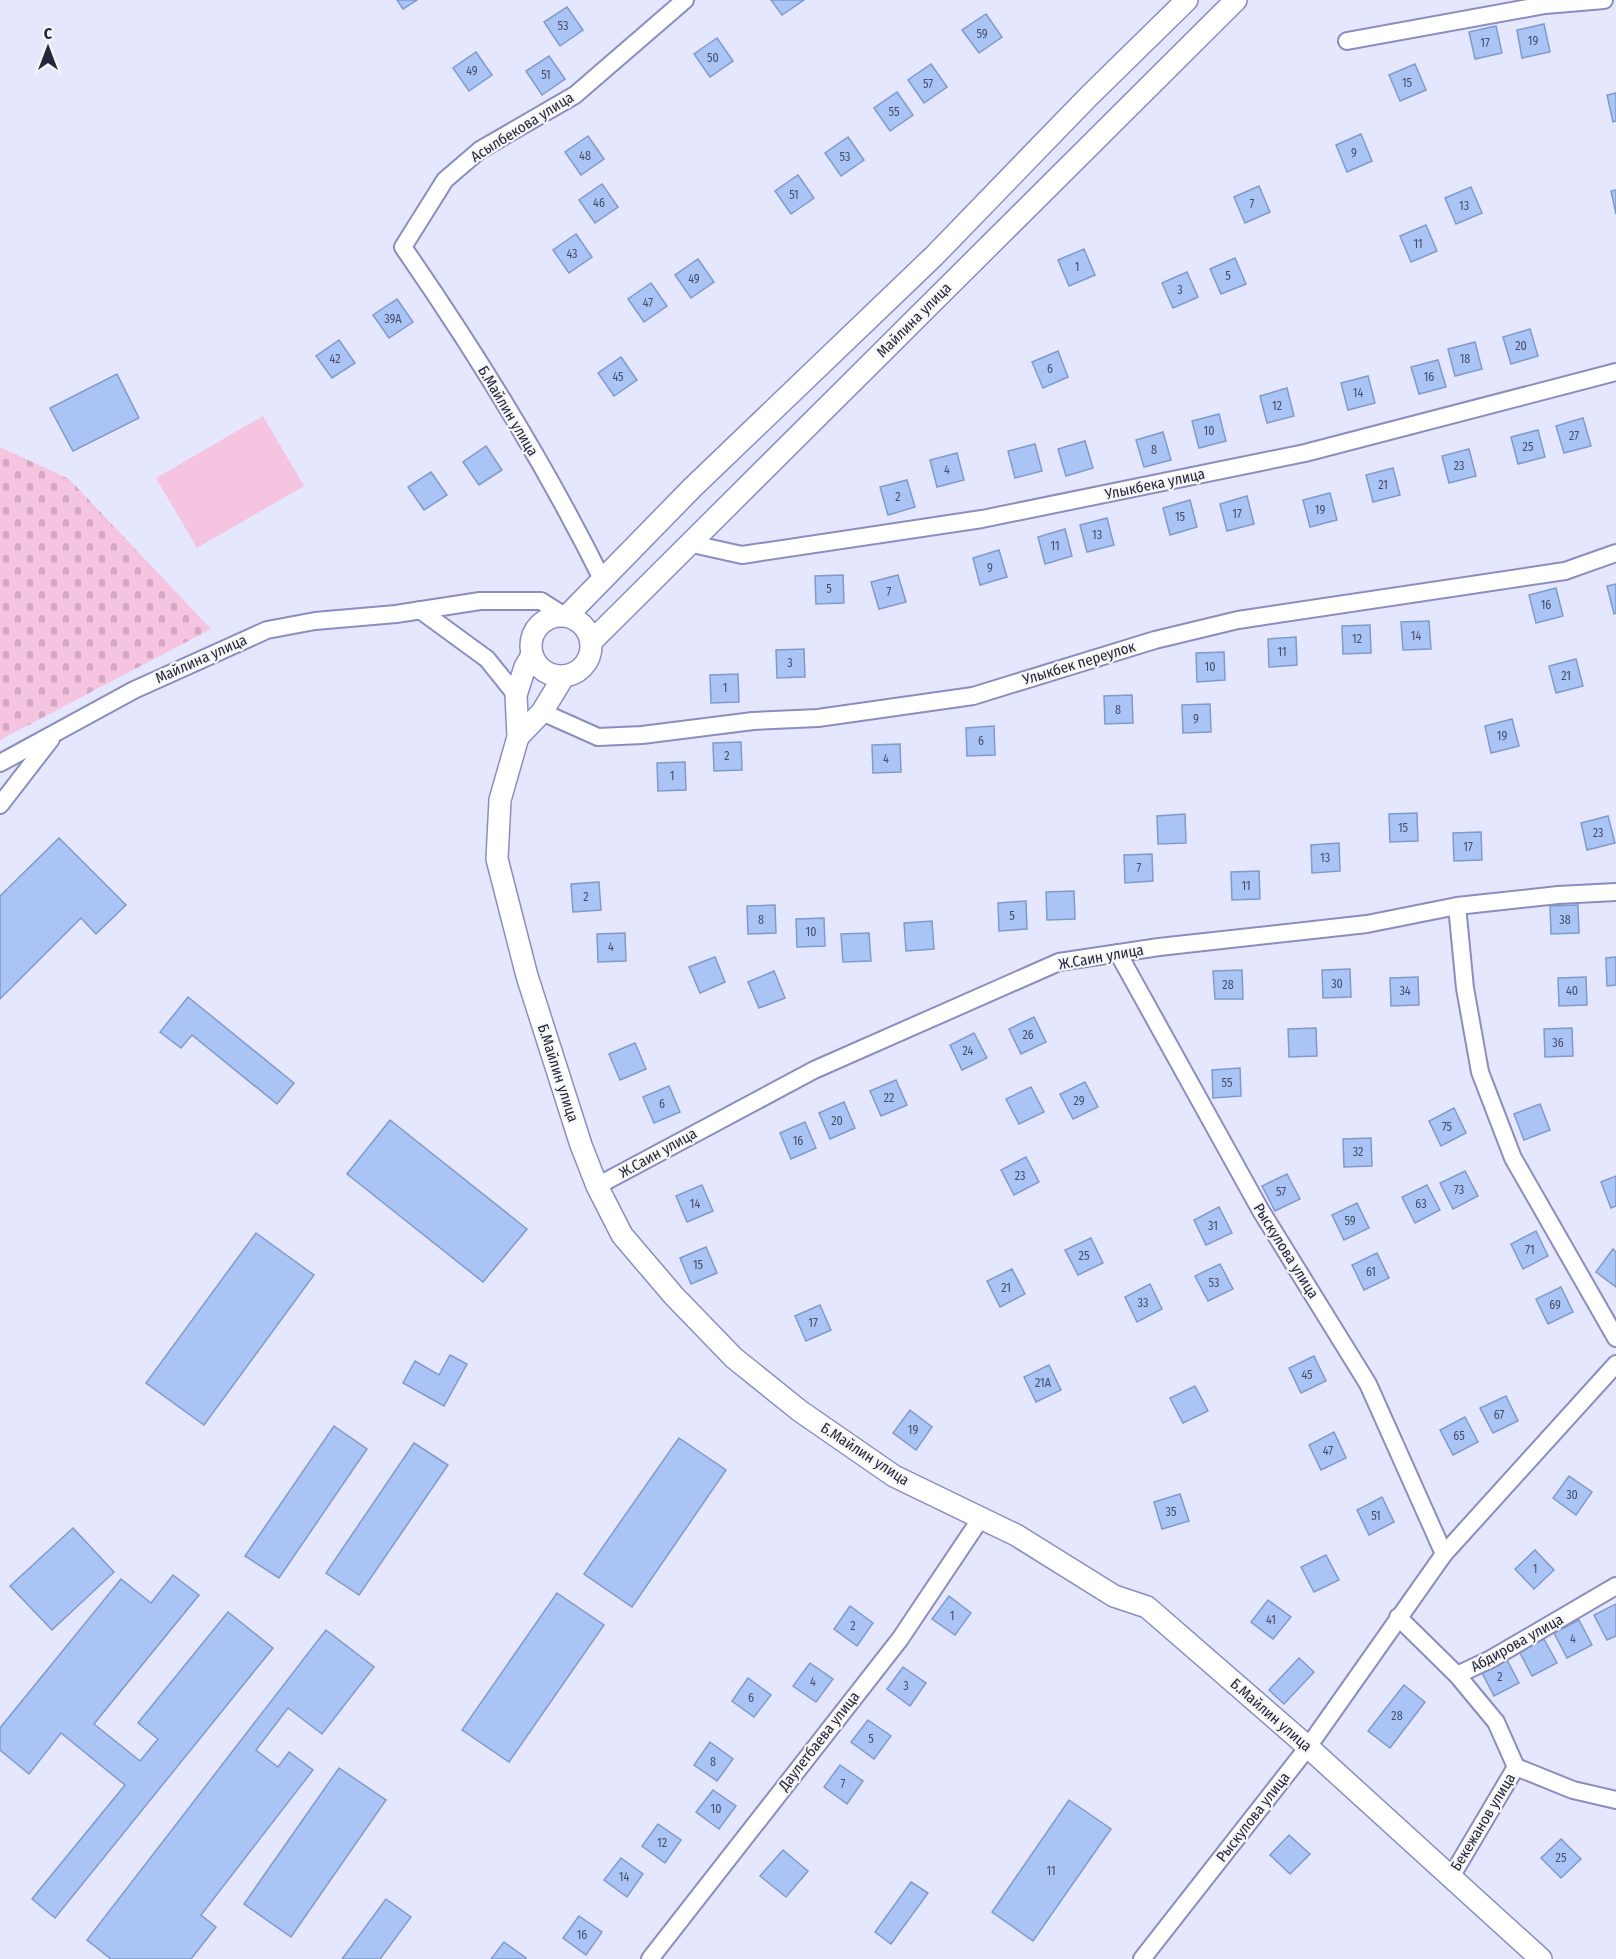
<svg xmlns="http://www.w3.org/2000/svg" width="1616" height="1959" font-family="'Fira Sans Condensed',sans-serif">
<defs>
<pattern id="cemetery-stones" width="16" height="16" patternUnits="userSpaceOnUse" patternTransform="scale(1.5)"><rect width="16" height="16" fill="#f5c4e1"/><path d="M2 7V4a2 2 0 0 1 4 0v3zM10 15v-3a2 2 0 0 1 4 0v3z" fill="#d2a8c2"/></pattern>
</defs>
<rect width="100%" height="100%" fill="#e5e7fe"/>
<!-- grass -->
<polygon fill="#f5c4e1" points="263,416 304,486 197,548 156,478"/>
<!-- cemetery -->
<polygon fill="url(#cemetery-stones)" points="0,447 69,479 211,629 0,740"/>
<!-- building -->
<g fill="#a9c4f5" stroke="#809aca" stroke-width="1.5">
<polygon points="397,0 417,0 403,9"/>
<polygon points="771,0 804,0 782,15"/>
<polygon points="567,7 583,30 560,46 544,22"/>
<polygon points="986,14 1002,37 979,53 962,30"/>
<polygon points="1544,24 1550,52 1522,58 1517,30"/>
<polygon points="1496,26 1502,53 1475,59 1469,32"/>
<polygon points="717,38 733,61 710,77 694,54"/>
<polygon points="476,52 492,75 469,91 453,68"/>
<polygon points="549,56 565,79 542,95 526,71"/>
<polygon points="931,64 947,87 924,103 908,80"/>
<polygon points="1415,64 1426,90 1400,101 1389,75"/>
<polygon points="897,92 913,115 890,131 874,108"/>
<polygon points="1616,93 1616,121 1613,122 1607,95"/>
<polygon points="1361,134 1372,161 1347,172 1336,145"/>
<polygon points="588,136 604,159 581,175 565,152"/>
<polygon points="848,137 864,160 841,176 825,153"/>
<polygon points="798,175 814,198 791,214 775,191"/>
<polygon points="602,184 618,207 595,223 579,200"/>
<polygon points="1259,186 1270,212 1245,223 1234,197"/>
<polygon points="1471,187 1482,213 1456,224 1445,198"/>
<polygon points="1616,190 1616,214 1611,191"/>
<polygon points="1426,225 1437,251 1411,262 1400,236"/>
<polygon points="576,234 592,257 569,273 553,250"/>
<polygon points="1084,249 1095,275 1069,286 1058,260"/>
<polygon points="1235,258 1246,284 1221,294 1210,269"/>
<polygon points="698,259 714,282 691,298 675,275"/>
<polygon points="1187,272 1198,297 1173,308 1162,283"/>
<polygon points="651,283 667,306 644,322 628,299"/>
<polygon points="397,299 413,322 389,338 373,315"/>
<polygon points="1530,329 1538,356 1511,364 1503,337"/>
<polygon points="339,340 355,363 332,378 316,356"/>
<polygon points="1475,342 1482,369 1455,376 1448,349"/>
<polygon points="1058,351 1068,377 1043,388 1032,362"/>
<polygon points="621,357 637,380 614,396 598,373"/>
<polygon points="1438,360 1446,387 1419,394 1411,367"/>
<polygon points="117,374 139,418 73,451 50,408"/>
<polygon points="1368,376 1375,403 1348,410 1341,383"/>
<polygon points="1287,388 1294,416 1267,423 1260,396"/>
<polygon points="1219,414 1226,441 1199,448 1192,421"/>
<polygon points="1583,418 1591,446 1564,453 1556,426"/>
<polygon points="1538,430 1545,457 1518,464 1511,437"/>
<polygon points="1163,432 1171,460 1144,467 1136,440"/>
<polygon points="1085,441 1093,468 1066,476 1058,449"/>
<polygon points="1035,444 1042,471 1015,478 1008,451"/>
<polygon points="486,446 502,470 479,485 463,462"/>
<polygon points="1469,449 1476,476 1449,483 1442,456"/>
<polygon points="957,453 964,480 937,487 930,460"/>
<polygon points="1393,468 1400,495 1373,502 1366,475"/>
<polygon points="431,472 447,495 424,510 408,487"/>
<polygon points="907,480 915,507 888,515 880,487"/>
<polygon points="1330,493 1337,520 1310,527 1303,500"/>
<polygon points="1247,496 1254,524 1227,531 1220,504"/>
<polygon points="1190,500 1197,527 1170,535 1163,508"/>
<polygon points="1107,518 1114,545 1087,552 1080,525"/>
<polygon points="1065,529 1072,556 1045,564 1038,537"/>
<polygon points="999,550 1007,577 980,585 973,558"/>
<polygon points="843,575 844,603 816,604 815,576"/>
<polygon points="898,575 906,602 879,609 871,582"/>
<polygon points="1616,584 1616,613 1614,614 1607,586"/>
<polygon points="1556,588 1563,616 1536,623 1529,595"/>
<polygon points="1429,621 1431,649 1403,650 1401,622"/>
<polygon points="1370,625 1371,653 1343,654 1342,626"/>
<polygon points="1296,637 1297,665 1269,667 1268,639"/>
<polygon points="804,649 805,677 777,678 776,650"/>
<polygon points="1224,652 1225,680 1197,682 1196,653"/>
<polygon points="1576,659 1583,686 1556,693 1549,666"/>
<polygon points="738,674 739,702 711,703 710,675"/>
<polygon points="1132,695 1133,723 1105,724 1104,696"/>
<polygon points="1210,704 1211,732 1183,733 1182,705"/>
<polygon points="1512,719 1519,746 1491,753 1485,726"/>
<polygon points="994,726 995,755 967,756 966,728"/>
<polygon points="741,742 742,770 714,771 713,743"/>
<polygon points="900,744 901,772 873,773 872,745"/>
<polygon points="685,762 686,790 658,791 657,763"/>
<polygon points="1417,813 1418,841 1390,842 1389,814"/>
<polygon points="1185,814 1186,843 1158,844 1157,816"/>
<polygon points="1608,816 1615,843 1587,850 1581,823"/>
<polygon points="1481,832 1482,860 1454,861 1453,833"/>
<polygon points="59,838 126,905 96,934 81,918 0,999 0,896"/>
<polygon points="1339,843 1340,871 1312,873 1311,845"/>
<polygon points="1152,854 1153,881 1125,883 1124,855"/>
<polygon points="1259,871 1260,899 1232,900 1231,872"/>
<polygon points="599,882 601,910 573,912 571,884"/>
<polygon points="1074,891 1075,919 1047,920 1046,892"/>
<polygon points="1026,901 1027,929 999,931 998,903"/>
<polygon points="775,905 776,933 748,934 747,906"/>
<polygon points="1578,905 1579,933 1551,934 1550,906"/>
<polygon points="824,918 825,946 797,947 796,919"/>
<polygon points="932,921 934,949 906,951 904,923"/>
<polygon points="625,933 626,961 598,962 597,934"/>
<polygon points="869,933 871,961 843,962 841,934"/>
<polygon points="715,957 725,982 700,993 689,967"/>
<polygon points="1616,957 1616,985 1607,986 1606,958"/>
<polygon points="1350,969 1351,997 1323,998 1322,970"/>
<polygon points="1242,970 1243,999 1215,999 1213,971"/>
<polygon points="774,971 785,998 759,1008 748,982"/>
<polygon points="1418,977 1419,1005 1391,1006 1390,978"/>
<polygon points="1586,977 1587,1005 1559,1006 1558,978"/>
<polygon points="188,997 294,1083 277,1104 192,1035 181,1048 160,1032"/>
<polygon points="1034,1017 1046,1042 1021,1054 1009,1029"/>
<polygon points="1316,1028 1317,1056 1289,1057 1288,1029"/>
<polygon points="1572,1028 1573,1056 1545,1057 1544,1029"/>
<polygon points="974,1033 987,1058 962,1070 950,1045"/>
<polygon points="635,1043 646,1069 620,1080 609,1054"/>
<polygon points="1240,1068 1241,1096 1213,1098 1212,1070"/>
<polygon points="896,1080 907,1105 881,1116 870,1091"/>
<polygon points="1085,1082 1098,1107 1073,1119 1060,1094"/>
<polygon points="669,1086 680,1112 654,1123 643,1097"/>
<polygon points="1031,1087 1044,1112 1019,1124 1006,1099"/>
<polygon points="844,1102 855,1128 830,1139 819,1113"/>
<polygon points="1540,1104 1550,1130 1524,1140 1514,1114"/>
<polygon points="1454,1108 1466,1133 1441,1146 1429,1121"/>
<polygon points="390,1120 527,1229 483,1282 347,1174"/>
<polygon points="805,1122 816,1148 791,1159 780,1133"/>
<polygon points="1371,1138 1372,1166 1344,1167 1343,1139"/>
<polygon points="1026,1157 1039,1182 1014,1195 1001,1170"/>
<polygon points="1465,1171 1478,1196 1453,1209 1440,1183"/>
<polygon points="1287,1174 1300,1199 1275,1211 1262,1186"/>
<polygon points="1616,1176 1616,1206 1611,1208 1601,1182"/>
<polygon points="702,1185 713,1211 687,1222 676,1196"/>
<polygon points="1427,1185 1440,1210 1415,1223 1402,1197"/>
<polygon points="1357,1203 1369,1228 1344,1240 1332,1215"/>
<polygon points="1219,1207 1232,1233 1206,1245 1194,1220"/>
<polygon points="1536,1231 1548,1256 1523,1269 1511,1244"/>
<polygon points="256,1233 314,1275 204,1425 146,1383"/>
<polygon points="1091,1238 1103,1263 1078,1275 1065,1250"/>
<polygon points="706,1247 717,1273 691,1284 680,1258"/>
<polygon points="1613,1249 1616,1252 1616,1287 1596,1272"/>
<polygon points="1377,1253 1389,1278 1364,1290 1352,1265"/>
<polygon points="1220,1264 1233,1289 1208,1301 1195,1276"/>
<polygon points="1012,1269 1025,1294 1000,1307 987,1281"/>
<polygon points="1150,1284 1162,1309 1137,1322 1125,1297"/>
<polygon points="1561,1287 1573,1312 1548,1324 1536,1299"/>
<polygon points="820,1305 831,1330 806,1341 795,1316"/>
<polygon points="450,1355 467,1364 444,1406 403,1383 415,1361 439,1375"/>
<polygon points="1314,1356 1326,1381 1301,1393 1289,1368"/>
<polygon points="1049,1365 1061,1390 1036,1402 1024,1377"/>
<polygon points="1195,1386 1208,1411 1183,1423 1170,1398"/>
<polygon points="1506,1396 1518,1421 1493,1433 1480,1408"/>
<polygon points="910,1410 932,1427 916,1450 893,1433"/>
<polygon points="1465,1417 1478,1442 1453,1455 1440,1430"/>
<polygon points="334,1426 367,1449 279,1578 245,1556"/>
<polygon points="1334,1432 1346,1458 1321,1470 1309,1445"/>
<polygon points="679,1438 726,1470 632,1607 584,1574"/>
<polygon points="414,1443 448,1465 359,1595 326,1573"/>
<polygon points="1569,1476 1592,1492 1576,1515 1553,1498"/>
<polygon points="1180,1494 1189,1521 1162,1529 1154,1502"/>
<polygon points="1382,1497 1394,1522 1369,1535 1357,1510"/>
<polygon points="73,1528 114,1572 52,1630 10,1586"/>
<polygon points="1535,1550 1554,1570 1534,1589 1515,1569"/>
<polygon points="1326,1555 1339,1580 1314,1592 1301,1567"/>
<polygon points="173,1575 199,1595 94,1724 140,1761 158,1739 138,1723 228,1612 273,1648 55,1918 32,1899 125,1785 61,1733 29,1774 0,1750 0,1728 121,1579 151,1603"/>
<polygon points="557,1593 604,1625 509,1762 462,1730"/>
<polygon points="949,1596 971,1613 955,1635 932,1619"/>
<polygon points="1268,1600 1291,1617 1273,1639 1251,1622"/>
<polygon points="1616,1604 1616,1636 1607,1640 1594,1615"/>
<polygon points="850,1606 873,1623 857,1646 834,1629"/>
<polygon points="1579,1620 1592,1645 1567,1658 1554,1633"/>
<polygon points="326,1630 374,1667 322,1734 288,1708 256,1750 278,1767 289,1752 313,1770 201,1915 216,1927 191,1959 111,1959 87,1940"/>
<polygon points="1544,1639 1557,1663 1532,1676 1519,1651"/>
<polygon points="1299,1658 1314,1672 1284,1704 1269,1690"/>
<polygon points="1506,1658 1519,1683 1494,1696 1481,1671"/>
<polygon points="810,1663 833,1679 816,1702 793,1686"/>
<polygon points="903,1667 926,1683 910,1706 887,1689"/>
<polygon points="748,1678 771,1695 754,1717 732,1701"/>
<polygon points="1404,1685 1425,1702 1390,1748 1368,1731"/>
<polygon points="868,1720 891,1736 874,1759 851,1742"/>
<polygon points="710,1742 733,1759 717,1781 694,1765"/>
<polygon points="840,1765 863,1781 847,1804 824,1787"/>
<polygon points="339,1768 386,1800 291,1937 244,1904"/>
<polygon points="713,1790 736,1806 719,1829 696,1812"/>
<polygon points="1069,1800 1111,1829 1033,1941 992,1912"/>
<polygon points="658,1824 681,1840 665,1863 642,1846"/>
<polygon points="1289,1835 1310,1854 1290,1874 1270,1855"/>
<polygon points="1561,1839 1581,1859 1561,1878 1541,1858"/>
<polygon points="783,1850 808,1871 786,1897 760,1876"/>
<polygon points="621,1858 643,1874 627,1897 604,1880"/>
<polygon points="911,1882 928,1893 891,1944 875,1932"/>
<polygon points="386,1899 411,1917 380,1959 342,1959"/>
<polygon points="579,1916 602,1932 586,1955 563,1938"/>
<polygon points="504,1942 526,1958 526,1959 491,1959"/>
</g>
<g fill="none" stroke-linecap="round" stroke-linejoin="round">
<defs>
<g id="minor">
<polyline points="1347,41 1545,5 1604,0"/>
<polyline points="688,543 742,555 982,519 1305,453 1616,372"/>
<path d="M603 581C545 464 477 354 403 247L445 180 480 150 575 95 685 0"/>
<polyline points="420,610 487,659 516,695"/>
<polyline points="542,712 598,737 642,735 753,721 818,718 973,696 1155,640 1238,620 1565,571 1616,553"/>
<polyline points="0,763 134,690 267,630 315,621 396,614 480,601 541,601 563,615"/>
<polyline points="0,805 51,739"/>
<polyline points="1457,906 1465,988 1480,1072 1513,1158 1616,1338"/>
<polyline points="1118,953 1261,1211 1368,1384 1444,1554"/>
<polyline points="597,1186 814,1070 1059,962 1159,947 1367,924 1457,906 1558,895 1616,892"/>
<polyline points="1398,1617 1457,1675 1491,1659 1616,1586"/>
<polyline points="1457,1675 1496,1722 1516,1767 1573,1790 1616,1800"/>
<polyline points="1451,1877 1516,1767"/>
<polyline points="650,1959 900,1639 981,1518"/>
<polyline points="1142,1959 1308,1747 1444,1554 1616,1364"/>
</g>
<g id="tertiary">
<circle cx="561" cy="646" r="30"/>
<polyline points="567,616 692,488 934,256 1089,96 1187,0"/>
<polyline points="592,641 1236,0"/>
<polyline points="532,655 525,667 516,695 518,737 500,800 497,859 527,976 581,1145 597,1186 622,1235 674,1296 734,1358 800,1411 894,1476 1016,1535 1114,1596 1147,1607 1308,1747 1541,1959"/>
<polyline points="518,737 542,712 564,676"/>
</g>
</defs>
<!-- minor casing -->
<use href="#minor" stroke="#8b8dc1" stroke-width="20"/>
<!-- tertiary casing -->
<use href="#tertiary" stroke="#8b8dc1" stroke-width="24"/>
<!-- minor -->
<use href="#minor" stroke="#fff" stroke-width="16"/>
<!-- tertiary -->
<use href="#tertiary" stroke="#fff" stroke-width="21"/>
</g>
<g text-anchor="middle" stroke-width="4.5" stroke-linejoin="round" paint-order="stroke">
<!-- number labels -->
<g font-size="12" fill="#474e6a">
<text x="563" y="30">53</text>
<text x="982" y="38">59</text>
<text x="1533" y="45">19</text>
<text x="1485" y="47">17</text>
<text x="713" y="62">50</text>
<text x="472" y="75">49</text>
<text x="546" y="79">51</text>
<text x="1407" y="87">15</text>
<text x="928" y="88">57</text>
<text x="894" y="116">55</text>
<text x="1354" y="157">9</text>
<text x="585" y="160">48</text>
<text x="845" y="161">53</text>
<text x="794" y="199">51</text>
<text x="599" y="207">46</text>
<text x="1252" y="208">7</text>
<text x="1464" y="210">13</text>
<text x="1418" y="248">11</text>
<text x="572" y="258">43</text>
<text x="1077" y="271">1</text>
<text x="1228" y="280">5</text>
<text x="694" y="283">49</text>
<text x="1180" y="294">3</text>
<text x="648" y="307">47</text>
<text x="393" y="323">39А</text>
<text x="1521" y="350">20</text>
<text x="335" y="363">42</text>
<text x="1465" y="363">18</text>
<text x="1050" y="373">6</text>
<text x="618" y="381">45</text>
<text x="1429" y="381">16</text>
<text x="1358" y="397">14</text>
<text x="1277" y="410">12</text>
<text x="1209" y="435">10</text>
<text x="1574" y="440">27</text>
<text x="1528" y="451">25</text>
<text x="1154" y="454">8</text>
<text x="1459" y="470">23</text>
<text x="947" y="474">4</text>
<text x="1383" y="489">21</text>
<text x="898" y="501">2</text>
<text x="1320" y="514">19</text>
<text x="1237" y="518">17</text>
<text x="1180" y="521">15</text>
<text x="1097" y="539">13</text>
<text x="1055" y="550">11</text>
<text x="990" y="572">9</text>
<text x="829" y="593">5</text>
<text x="889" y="596">7</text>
<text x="1546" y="609">16</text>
<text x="1416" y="640">14</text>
<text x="1357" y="643">12</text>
<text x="1282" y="656">11</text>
<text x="790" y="667">3</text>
<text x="1210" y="671">10</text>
<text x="1566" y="680">21</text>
<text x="725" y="692">1</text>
<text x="1118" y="714">8</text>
<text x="1196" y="723">9</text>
<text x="1502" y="740">19</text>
<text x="981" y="745">6</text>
<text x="727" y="760">2</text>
<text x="886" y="763">4</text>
<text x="672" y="780">1</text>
<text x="1403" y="832">15</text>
<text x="1598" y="837">23</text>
<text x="1468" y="851">17</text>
<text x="1325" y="862">13</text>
<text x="1139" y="872">7</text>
<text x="1246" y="890">11</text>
<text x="586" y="901">2</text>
<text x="1012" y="920">5</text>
<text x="761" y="924">8</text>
<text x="1565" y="924">38</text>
<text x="811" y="936">10</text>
<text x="611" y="951">4</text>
<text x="1337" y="988">30</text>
<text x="1228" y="989">28</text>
<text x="1405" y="995">34</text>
<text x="1572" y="995">40</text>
<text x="1028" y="1039">26</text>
<text x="1558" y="1047">36</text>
<text x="968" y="1055">24</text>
<text x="1227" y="1087">55</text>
<text x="889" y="1102">22</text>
<text x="1079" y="1105">29</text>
<text x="662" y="1108">6</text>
<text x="837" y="1125">20</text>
<text x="1447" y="1131">75</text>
<text x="798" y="1145">16</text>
<text x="1358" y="1156">32</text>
<text x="1020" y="1180">23</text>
<text x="1459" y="1194">73</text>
<text x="1281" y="1196">57</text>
<text x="695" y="1208">14</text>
<text x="1421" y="1208">63</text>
<text x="1350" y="1225">59</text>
<text x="1213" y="1230">31</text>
<text x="1530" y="1254">71</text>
<text x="1084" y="1260">25</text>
<text x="698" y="1269">15</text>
<text x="1371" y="1276">61</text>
<text x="1214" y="1287">53</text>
<text x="1006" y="1292">21</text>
<text x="1143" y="1307">33</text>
<text x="1555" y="1309">69</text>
<text x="813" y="1327">17</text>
<text x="1307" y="1379">45</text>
<text x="1043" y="1387">21А</text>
<text x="1499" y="1419">67</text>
<text x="913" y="1434">19</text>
<text x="1459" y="1440">65</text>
<text x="1328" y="1455">47</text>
<text x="1572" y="1499">30</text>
<text x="1171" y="1516">35</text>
<text x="1376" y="1520">51</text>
<text x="1535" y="1573">1</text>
<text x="952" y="1620">1</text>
<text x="1271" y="1624">41</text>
<text x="853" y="1630">2</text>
<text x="1573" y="1643">4</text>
<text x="1500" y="1681">2</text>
<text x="813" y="1686">4</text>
<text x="906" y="1690">3</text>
<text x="751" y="1702">6</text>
<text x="1397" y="1720">28</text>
<text x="871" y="1743">5</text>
<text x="713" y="1766">8</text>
<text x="843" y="1788">7</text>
<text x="716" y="1813">10</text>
<text x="662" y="1847">12</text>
<text x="1561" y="1862">25</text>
<text x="1051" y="1875">11</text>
<text x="624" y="1881">14</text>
<text x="582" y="1939">16</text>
</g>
<!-- street labels -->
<g font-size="15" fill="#26273c" stroke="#f6f6f6">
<text transform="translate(522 127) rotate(-32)" y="5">Асылбекова улица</text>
<text transform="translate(914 320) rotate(-45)" y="5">Майлина улица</text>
<text transform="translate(508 411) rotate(59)" y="5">Б.Майлин улица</text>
<text transform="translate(1155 484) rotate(-12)" y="5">Улыкбека улица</text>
<text transform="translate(201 659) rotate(-24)" y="5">Майлина улица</text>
<text transform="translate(1079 663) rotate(-17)" y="5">Улыкбек переулок</text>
<text transform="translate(1101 957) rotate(-10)" y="5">Ж.Саин улица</text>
<text transform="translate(558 1073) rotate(72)" y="5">Б.Майлин улица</text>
<text transform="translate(658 1153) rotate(-29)" y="5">Ж.Саин улица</text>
<text transform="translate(1286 1251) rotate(58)" y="5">Рыскулова улица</text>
<text transform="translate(865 1454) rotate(33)" y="5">Б.Майлин улица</text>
<text transform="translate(1517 1643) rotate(-29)" y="5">Абдирова улица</text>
<text transform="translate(1271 1715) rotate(41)" y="5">Б.Майлин улица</text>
<text transform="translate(819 1741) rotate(-52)" y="5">Даулетбаева улица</text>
<text transform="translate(1253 1817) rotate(-52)" y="5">Рыскулова улица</text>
<text transform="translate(1483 1822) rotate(-59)" y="5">Бекежанов улица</text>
</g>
</g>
<!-- north arrow -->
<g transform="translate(48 48)" stroke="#f6f6f6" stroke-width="4.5" paint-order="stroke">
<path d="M0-4.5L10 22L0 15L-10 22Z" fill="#26273c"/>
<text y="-9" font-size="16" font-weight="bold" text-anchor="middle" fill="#26273c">С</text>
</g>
</svg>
